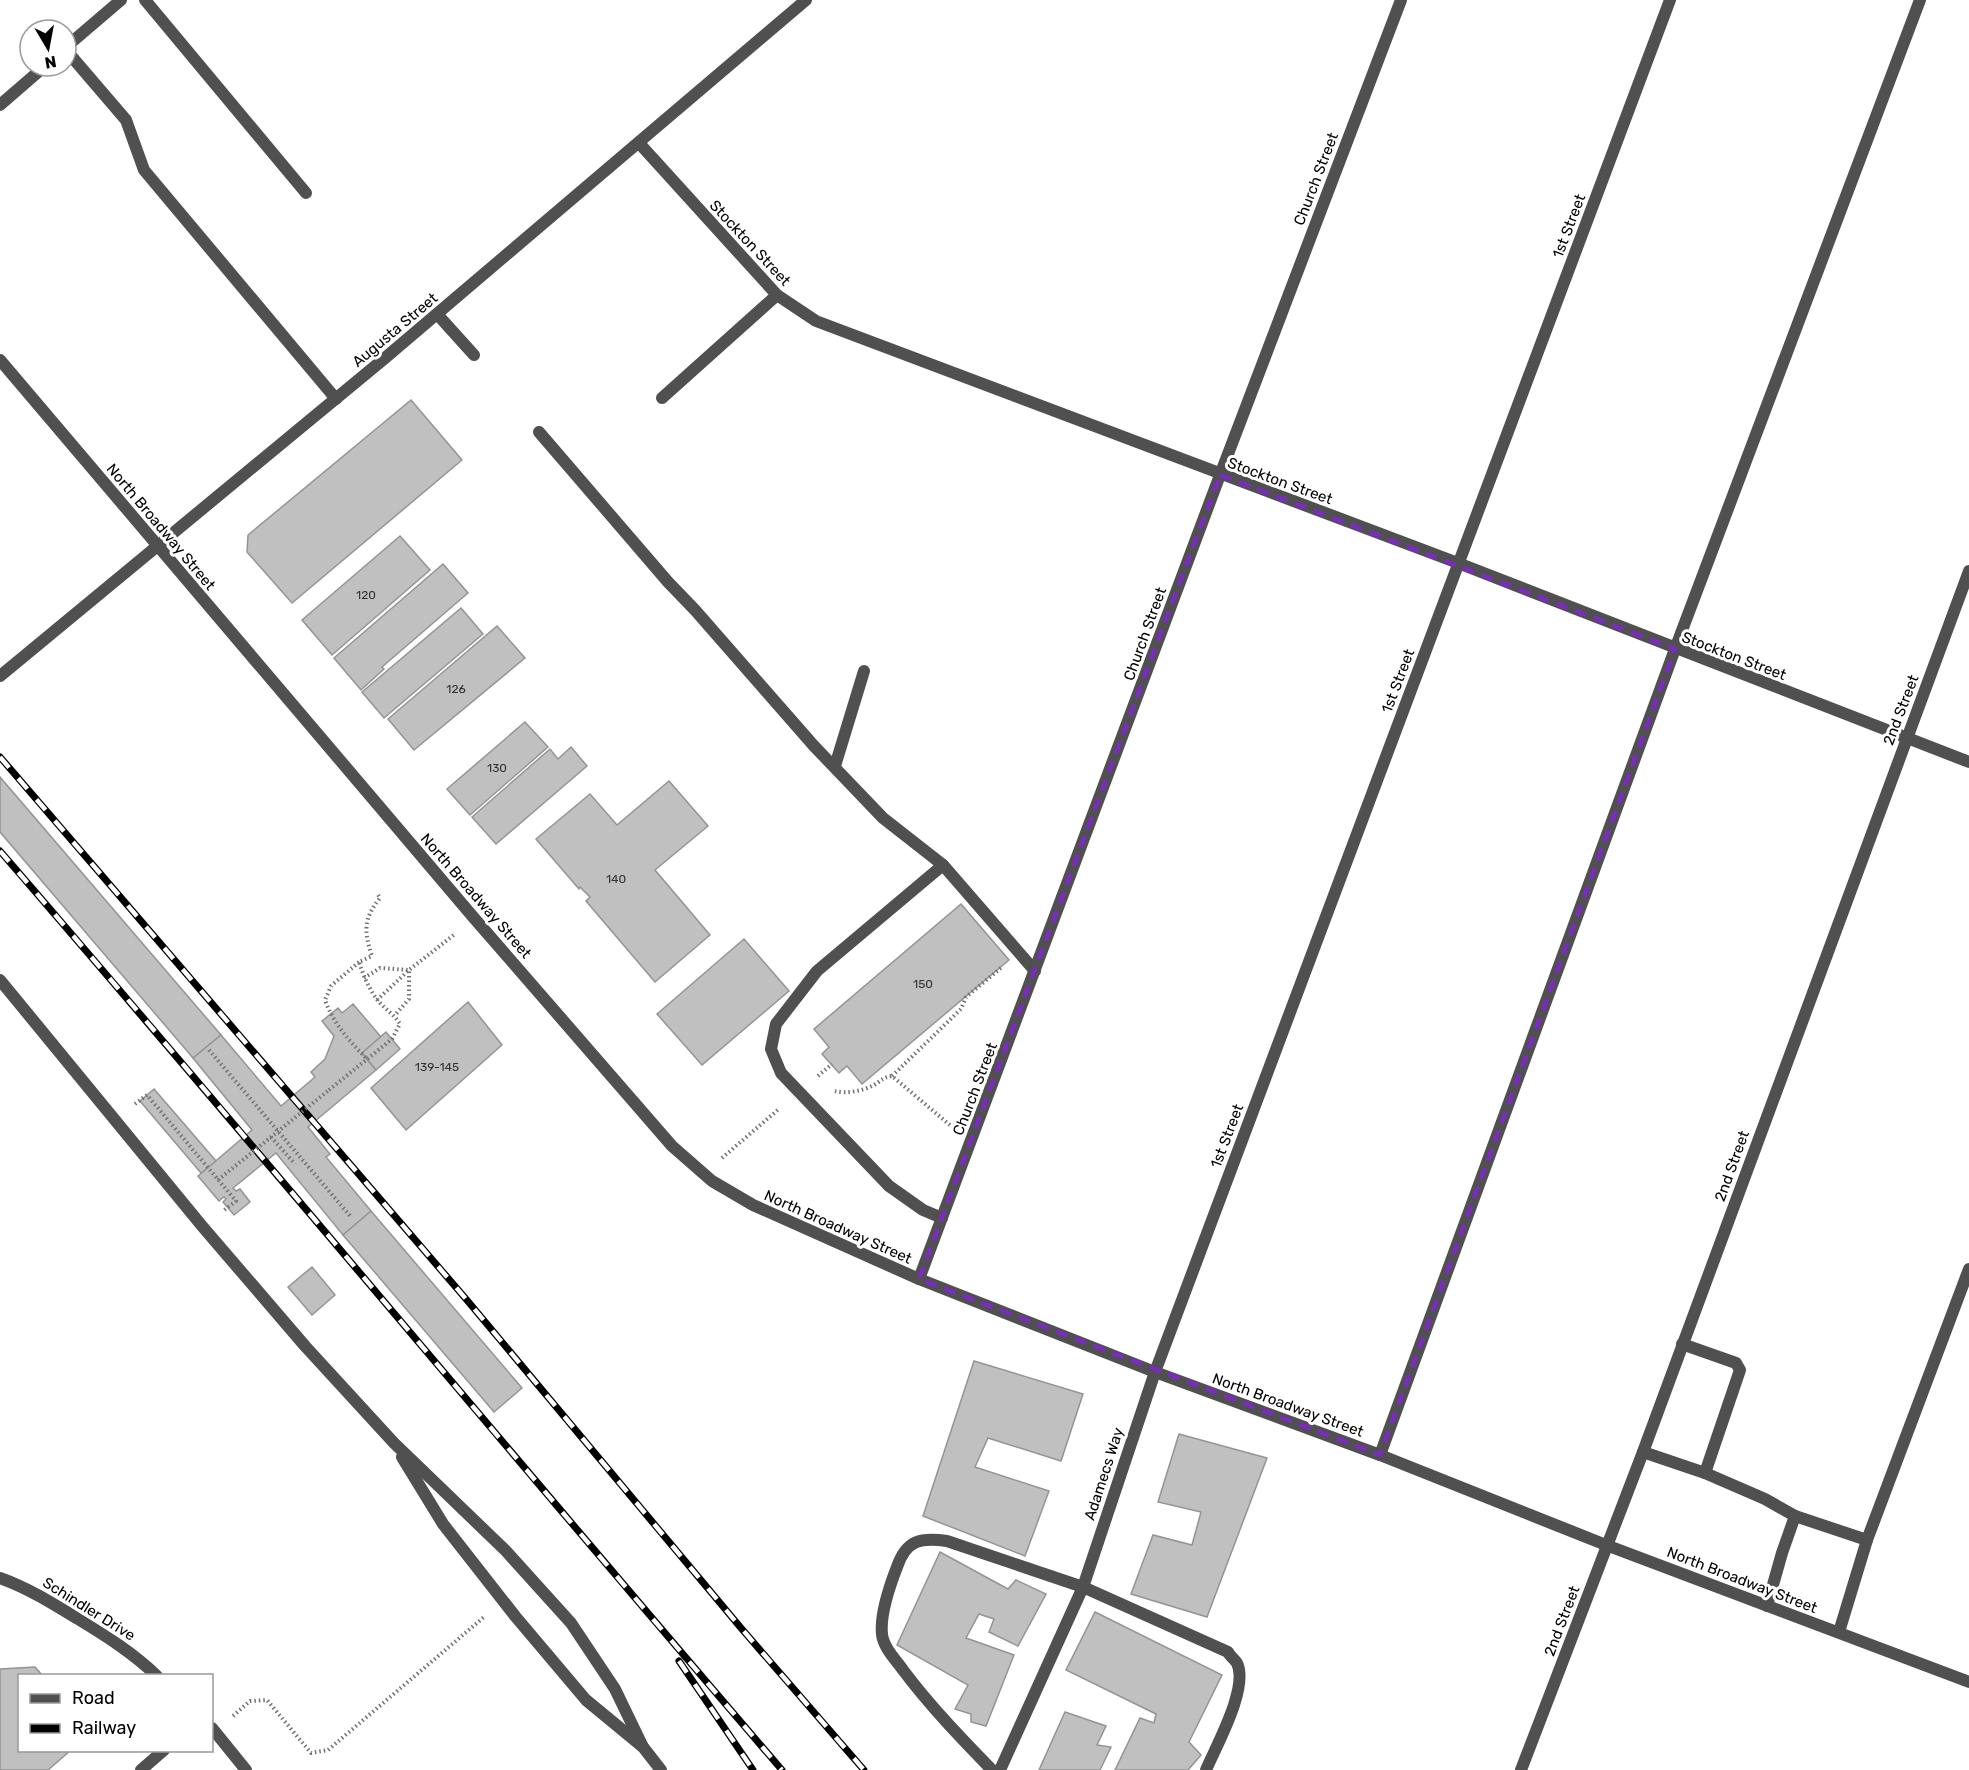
<svg xmlns="http://www.w3.org/2000/svg" width="1969" height="1770" font-family="Rubik,sans-serif">
<rect width="100%" height="100%" fill="#fff"/>
<!-- building -->
<g fill="#c0c0c0" stroke="#949494" stroke-width="1.5">
<polygon points="411,400 462,460 292,603 247,552 248,535"/>
<polygon points="400,536 430,570 332,655 302,620"/>
<polygon points="443,564 468,593 382,667 384,669 361,690 334,658"/>
<polygon points="461,608 483,634 384,718 362,692"/>
<polygon points="497,626 525,658 414,750 388,719"/>
<polygon points="525,722 548,747 470,815 447,789"/>
<polygon points="571,747 587,766 496,844 472,817 550,749 558,759"/>
<polygon points="0,777 221,1035 193,1058 0,832"/>
<polygon points="669,781 708,826 655,870 710,935 655,982 586,901 590,897 580,887 579,889 536,839 590,794 617,825"/>
<polygon points="961,904 1009,960 862,1084 847,1066 839,1073 822,1054 829,1047 814,1029"/>
<polygon points="744,939 789,991 702,1065 657,1014"/>
<polygon points="468,1002 502,1045 406,1130 371,1088"/>
<polygon points="353,1004 381,1037 362,1053 376,1070 308,1127 330,1154 326,1157 371,1211 343,1235 276,1153 233,1188 236,1191 240,1189 250,1202 234,1215 223,1202 226,1199 224,1197 219,1201 198,1176 252,1130 193,1058 221,1035 281,1106 315,1077 311,1072 325,1059 334,1036 322,1021 338,1008 342,1013"/>
<polygon points="386,1032 400,1049 376,1070 362,1053"/>
<polygon points="154,1089 216,1161 201,1173 140,1101"/>
<polygon points="371,1211 522,1388 494,1412 343,1235"/>
<polygon points="312,1267 335,1295 312,1315 288,1287"/>
<polygon points="974,1361 1083,1394 1061,1461 988,1438 975,1467 1049,1491 1025,1556 923,1516"/>
<polygon points="1179,1434 1267,1458 1207,1617 1131,1594 1153,1535 1192,1545 1201,1512 1158,1502"/>
<polygon points="940,1552 1008,1589 1016,1580 1046,1594 1018,1646 989,1632 994,1619 979,1614 966,1638 1014,1655 986,1726 971,1722 971,1714 955,1709 968,1685 897,1645"/>
<polygon points="1095,1612 1222,1675 1189,1742 1201,1755 1188,1770 1115,1770 1140,1718 1154,1723 1156,1714 1066,1670"/>
<polygon points="35,1667 43,1676 20,1676 20,1750 71,1750 48,1770 0,1770 0,1669"/>
<polygon points="1065,1712 1106,1726 1097,1745 1111,1747 1100,1770 1039,1770"/>
</g>
<g fill="none" stroke-linecap="round" stroke-linejoin="round">
<!-- path -->
<g stroke="#727272" stroke-width="4" stroke-dasharray="1.5 3" stroke-linecap="butt">
<path d="M359 962 331 986 325 1000C333 1023 350 1042 367 1059"/>
<polyline points="364,978 380,968 409,970 409,999 395,1015"/>
<polyline points="377,1000 409,970 455,934"/>
<polyline points="209,1050 351,1217"/>
<polyline points="818,1076 832,1064"/>
<polyline points="892,1076 961,1009 966,997 1001,968"/>
<path d="M329 1090 392 1039 400 1024C394 1014 383 1008 376 998 368 987 363 974 359 962L372 956C364 932 363 919 380 898L377 893"/>
<path d="M835 1091C846 1094 863 1091 874 1085 881 1081 883 1077 892 1076L951 1126"/>
<polyline points="135,1104 147,1095 236,1201 223,1211"/>
<polyline points="271,1137 295,1164"/>
<polyline points="722,1158 780,1108"/>
<polyline points="233,1716 250,1701 267,1700 311,1753 328,1750 484,1617"/>
</g>
<!-- service -->
<g stroke="#505050" stroke-width="12">
<polyline points="145,0 306,193"/>
<polyline points="66,50 126,120 144,170 336,399"/>
<polyline points="437,314 474,355"/>
<polyline points="662,398 777,295"/>
<polyline points="539,432 668,582 695,610 814,746 883,818 943,865 1035,971"/>
<polyline points="835,766 864,671"/>
<polyline points="0,980 202,1226 305,1346 394,1443 506,1551 571,1623 615,1689 643,1747"/>
<polyline points="942,1218 923,1210 889,1186 781,1073 771,1049 776,1024 817,971 943,865"/>
<polyline points="1682,1344 1736,1363 1740,1370 1705,1473 1765,1499 1795,1516 1782,1553 1767,1606"/>
<polyline points="1643,1452 1705,1473"/>
<polyline points="402,1457 443,1524 515,1616 586,1700 643,1747 661,1770"/>
<polyline points="1795,1516 1867,1540"/>
<polyline points="1839,1632 1867,1540 1969,1269"/>
<polyline points="212,1728 246,1770"/>
<path d="M992 1770C961 1738 930 1706 903 1670 896 1660 883 1647 882 1634 880 1615 890 1585 897 1567 906 1540 921 1537 947 1541L1083 1587 1228 1652C1230 1656 1235 1660 1237 1663 1249 1688 1216 1746 1206 1770"/>
<polyline points="1000,1770 1083,1587"/>
</g>
<!-- minor -->
<g stroke="#505050" stroke-width="12">
<polyline points="66,47 121,0"/>
<polyline points="0,105 45,66"/>
<polyline points="639,143 777,295 816,321 1458,563 1969,762"/>
<polyline points="0,360 474,918 672,1146 712,1181 753,1205 919,1279 1155,1372 1380,1455 1606,1545 1969,1682"/>
<polyline points="0,676 385,358 806,0"/>
<polyline points="919,1279 1220,475 1401,0"/>
<polyline points="1380,1455 1675,649 1920,0"/>
<path d="M0 1578C28 1588 52 1603 78 1619 106 1636 133 1653 157 1676"/>
<polyline points="1083,1587 1155,1372 1670,0"/>
<polyline points="141,1770 164,1750"/>
<polyline points="1521,1770 1643,1452 1969,571"/>
</g>
<defs>
<g id="rail">
<polyline points="0,757 466,1299 741,1628 864,1770"/>
<path d="M0 851C263 1155 520 1465 782 1770"/>
<polyline points="679,1661 753,1770"/>
</g>
</defs>
<!-- rail casing -->
<use href="#rail" stroke="#000" stroke-width="7"/>
<!-- rail -->
<use href="#rail" stroke="#fff" stroke-width="4.5" stroke-dasharray="14" stroke-linecap="butt"/>
<!-- path-bridge -->
<polyline stroke="#727272" stroke-width="4" stroke-dasharray="1.5 3" stroke-linecap="butt" points="218,1180 329,1090"/>
</g>
<!-- marked area -->
<path fill="none" stroke="#7b2cbf" stroke-width="4.5" stroke-dasharray="12 8" stroke-linejoin="round" d="M1220 475 1675 649 1380 1455 919 1279Z"/>
<g text-anchor="middle" stroke-width="6" stroke-linejoin="round" paint-order="stroke">
<!-- number labels -->
<g font-size="12" fill="#303030">
<text x="366" y="599">120</text>
<text x="456" y="693">126</text>
<text x="497" y="772">130</text>
<text x="616" y="883">140</text>
<text x="923" y="988">150</text>
<text x="437" y="1071">139-145</text>
</g>
<!-- street labels -->
<g font-size="15" fill="#000" stroke="#fff">
<text transform="translate(1316 179) rotate(-69)" y="5">Church Street</text>
<text transform="translate(1569 226) rotate(-69)" y="5">1st Street</text>
<text transform="translate(750 243) rotate(47)" y="5">Stockton Street</text>
<text transform="translate(395 330) rotate(-40)" y="5">Augusta Street</text>
<text transform="translate(1280 481) rotate(20)" y="5">Stockton Street</text>
<text transform="translate(161 527) rotate(50)" y="5">North Broadway Street</text>
<text transform="translate(1145 634) rotate(-70)" y="5">Church Street</text>
<text transform="translate(1734 656) rotate(21)" y="5">Stockton Street</text>
<text transform="translate(1398 681) rotate(-69)" y="5">1st Street</text>
<text transform="translate(1901 710) rotate(-69)" y="5">2nd Street</text>
<text transform="translate(476 896) rotate(49)" y="5">North Broadway Street</text>
<text transform="translate(975 1089) rotate(-69)" y="5">Church Street</text>
<text transform="translate(1227 1136) rotate(-69)" y="5">1st Street</text>
<text transform="translate(1732 1166) rotate(-70)" y="5">2nd Street</text>
<text transform="translate(838 1227) rotate(24)" y="5">North Broadway Street</text>
<text transform="translate(1288 1405) rotate(20)" y="5">North Broadway Street</text>
<text transform="translate(1104 1474) rotate(-72)" y="5">Adamecs Way</text>
<text transform="translate(1742 1580) rotate(21)" y="5">North Broadway Street</text>
<text transform="translate(89 1609) rotate(32)" y="5">Schindler Drive</text>
<text transform="translate(1562 1621) rotate(-69)" y="5">2nd Street</text>
</g>
</g>
<!-- legend -->
<rect x="18" y="1674" width="195" height="78" fill="#ffffff" stroke="#999999" stroke-width="1.5"/>
<rect x="30" y="1694" width="30" height="9" fill="#505050" stroke="#999999" stroke-width="1.5"/>
<text x="72" y="1704" font-size="18" fill="#000000">Road</text>
<rect x="30" y="1724" width="30" height="9" fill="#000000" stroke="#999999" stroke-width="1.5"/>
<text x="72" y="1734" font-size="18" fill="#000000">Railway</text>
<!-- north arrow -->
<g transform="translate(48 48) rotate(170)"><circle r="28" fill="#ffffff" stroke="#999999" stroke-width="1.5"/>
<path d="M0-4.5L10 22L0 15L-10 22Z" fill="#000000"/>
<text y="-9" font-size="16" font-weight="bold" text-anchor="middle" fill="#000000">N</text>
</g>
</svg>
